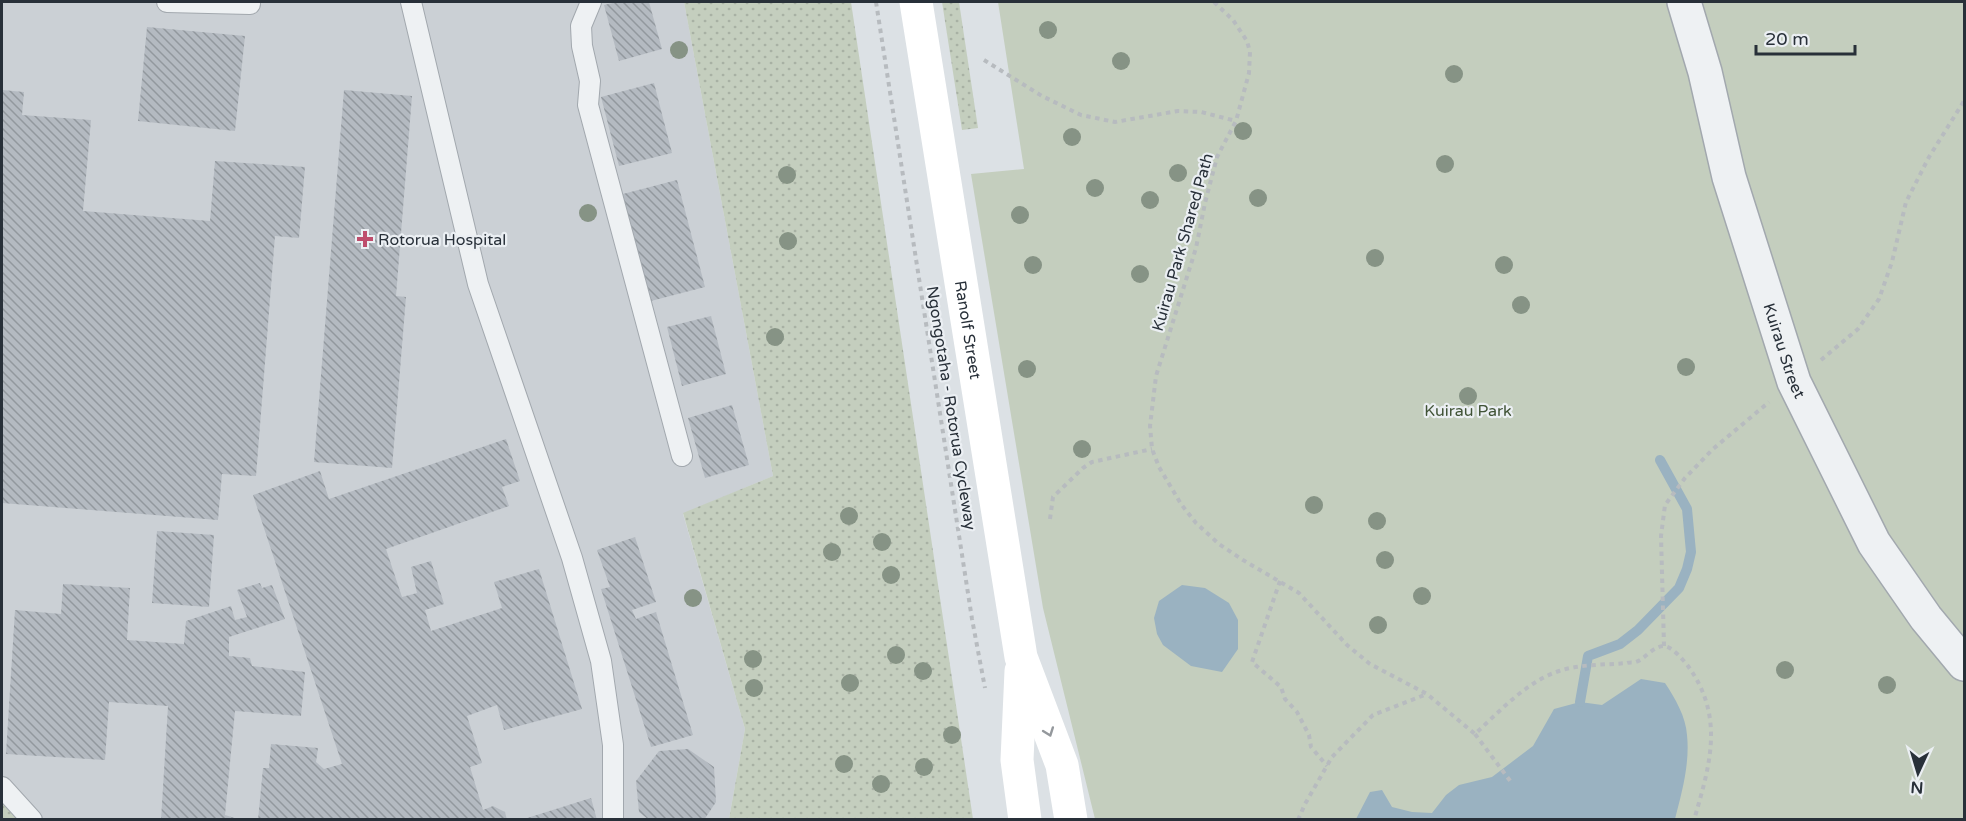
<svg xmlns="http://www.w3.org/2000/svg" width="1966" height="821" font-family="'Varela Round',sans-serif">
<defs>
<pattern id="grass-dots" width="8" height="8" patternUnits="userSpaceOnUse" patternTransform="scale(1.5)"><rect width="8" height="8" fill="#c4cebe"/><path d="M2 2h.1M6 6h.1" fill="none" stroke="#a8b1a4" stroke-width="1.8" stroke-linecap="round"/></pattern>
<pattern id="building-back-hatch" width="6" height="6" patternUnits="userSpaceOnUse" patternTransform="scale(1.5)"><rect width="6" height="6" fill="#b4bac1"/><path d="M-1 5l2 2M0 0l6 6M5-1l2 2" fill="none" stroke="#92989e"/></pattern>
</defs>
<rect width="100%" height="100%" fill="#dce1e5"/>
<!-- built -->
<polygon fill="#cbd0d5" points="2,2 684,2 773,476 683,514 745,729 729,819 26,820 2,799"/>
<!-- grass -->
<g fill="url(#grass-dots)">
<polygon points="684,2 851,2 973,819 729,819 745,729 683,513 773,476"/>
<polygon points="942,2 959,2 978,128 962,130"/>
<polygon points="2,799 26,819 2,819"/>
</g>
<!-- park -->
<polygon fill="#c4cebe" points="998,2 1964,2 1964,819 1095,819 1043,608 971,174 1024,169"/>
<!-- water -->
<g fill="#9ab2c1">
<polygon points="1182,585 1205,588 1229,603 1238,620 1238,649 1222,672 1191,666 1163,645 1157,634 1154,618 1159,601"/>
<path d="M1641 679 1665 683C1675 698 1686 717 1687 735 1690 763 1682 792 1675 819H1356L1370 792 1382 790 1392 807 1412 812 1432 813 1446 795 1459 785 1492 777 1533 746 1554 709 1580 702 1602 705Z"/>
</g>
<g fill="none" stroke-linecap="round" stroke-linejoin="round">
<!-- stream -->
<polyline stroke="#9ab2c1" stroke-width="10" points="1580,702 1588,656 1620,644 1638,630 1679,588 1687,569 1691,552 1687,509 1660,460"/>
</g>
<!-- building -->
<g fill="url(#building-back-hatch)">
<polygon points="617,2 649,2 662,49 619,61 604,5"/>
<polygon points="147,27 245,36 235,131 138,121"/>
<polygon points="654,83 672,153 619,166 601,97"/>
<polygon points="2,90 24,92 22,115 91,120 83,211 210,221 215,161 305,167 299,238 275,236 256,476 222,474 218,520 2,503"/>
<polygon points="344,90 412,96 396,296 406,297 392,468 314,462"/>
<polygon points="677,180 705,287 647,302 619,195"/>
<polygon points="711,316 726,374 682,386 667,327"/>
<polygon points="732,405 749,465 705,478 688,418"/>
<polygon points="506,439 520,481 502,487 509,506 386,549 402,597 417,593 411,567 431,561 444,604 425,610 431,631 502,608 494,582 539,569 582,709 504,730 497,705 467,716 482,763 470,767 483,810 493,806 505,812 507,820 258,820 263,768 269,768 271,744 318,748 316,762 324,769 342,764 253,495 320,471 329,499"/>
<polygon points="157,531 214,535 209,607 152,603"/>
<polygon points="635,537 656,602 632,610 636,619 656,612 693,735 651,747 601,589 610,587 597,550"/>
<polygon points="260,583 262,588 272,585 285,619 229,637 229,656 250,658 252,666 305,672 301,716 235,711 225,815 241,820 161,820 168,706 109,702 105,760 6,754 15,610 61,614 63,584 130,588 127,640 184,644 186,621 231,606 235,620 247,617 237,590"/>
<polygon points="688,749 714,767 716,802 704,820 649,820 639,812 636,781 659,751"/>
<polygon points="591,798 597,820 524,820 524,819"/>
</g>
<g fill="none" stroke-linecap="round" stroke-linejoin="round">
<defs>
<g id="service">
<polyline points="167,2 250,4"/>
<polyline points="411,2 478,284 572,558 601,661 613,745 613,820"/>
<polyline points="591,2 581,26 582,46 590,81 588,105 682,456"/>
<polyline points="2,787 32,820"/>
</g>
<g id="minor">
<path id="s1" d="M1684 2 1705 72 1729 177 1794 382 1874 543 1926 618 1964 664"/>
</g>
</defs>
<!-- service casing -->
<use href="#service" stroke="#a2a8ae" stroke-width="22"/>
<!-- minor casing -->
<use href="#minor" stroke="#a2a8ae" stroke-width="36"/>
<!-- path -->
<g stroke="#b7bbbf" stroke-width="4" stroke-dasharray="4.5 4.5" stroke-linecap="butt">
<polyline points="876,2 972,619 985,688"/>
<path d="M1214 2 1233 20 1247 41 1250 52 1249 73 1236 121 1217 157 1205 203 1196 248 1156 376 1150 426 1152 449 1159 467 1181 504 1196 523 1219 544 1243 560 1299 593 1347 645 1370 664 1427 694 1475 734C1500 711 1526 682 1559 671 1580 664 1605 665 1627 663 1630 662 1633 663 1636 662 1645 659 1653 646 1664 646 1673 647 1683 660 1688 666 1725 717 1710 765 1694 820"/>
<polyline points="984,60 1042,96 1081,115 1115,122 1178,111 1201,112 1236,121"/>
<polyline points="1821,360 1858,329 1879,299 1892,262 1906,202 1929,157 1964,101"/>
<polyline points="1050,519 1053,497 1083,468 1092,462 1152,449"/>
<polyline points="1280,581 1252,662 1281,687 1285,699 1297,712 1309,735 1311,747 1327,766"/>
<polyline points="1664,646 1661,536 1665,505 1685,478 1713,449 1769,402"/>
<polyline points="1475,734 1511,782"/>
<polyline points="1298,820 1305,804 1332,757 1373,715 1427,694"/>
</g>
<!-- service -->
<use href="#service" stroke="#eef1f3" stroke-width="20"/>
<!-- minor -->
<use href="#minor" stroke="#eef1f3" stroke-width="33"/>
<!-- secondary -->
<g stroke="#fff" stroke-width="33">
<path id="s2" d="M916 2 1021 657 1062 765 1071 820"/>
<polyline points="1021,671 1017,760 1025,820"/>
</g>
</g>
<!-- trees -->
<g fill="#869385">
<circle cx="1048" cy="30" r="9"/>
<circle cx="679" cy="50" r="9"/>
<circle cx="1121" cy="61" r="9"/>
<circle cx="1454" cy="74" r="9"/>
<circle cx="1243" cy="131" r="9"/>
<circle cx="1072" cy="137" r="9"/>
<circle cx="1445" cy="164" r="9"/>
<circle cx="1178" cy="173" r="9"/>
<circle cx="787" cy="175" r="9"/>
<circle cx="1095" cy="188" r="9"/>
<circle cx="1258" cy="198" r="9"/>
<circle cx="1150" cy="200" r="9"/>
<circle cx="588" cy="213" r="9"/>
<circle cx="1020" cy="215" r="9"/>
<circle cx="788" cy="241" r="9"/>
<circle cx="1375" cy="258" r="9"/>
<circle cx="1033" cy="265" r="9"/>
<circle cx="1504" cy="265" r="9"/>
<circle cx="1140" cy="274" r="9"/>
<circle cx="1521" cy="305" r="9"/>
<circle cx="775" cy="337" r="9"/>
<circle cx="1686" cy="367" r="9"/>
<circle cx="1027" cy="369" r="9"/>
<circle cx="1468" cy="396" r="9"/>
<circle cx="1082" cy="449" r="9"/>
<circle cx="1314" cy="505" r="9"/>
<circle cx="849" cy="516" r="9"/>
<circle cx="1377" cy="521" r="9"/>
<circle cx="882" cy="542" r="9"/>
<circle cx="832" cy="552" r="9"/>
<circle cx="1385" cy="560" r="9"/>
<circle cx="891" cy="575" r="9"/>
<circle cx="1422" cy="596" r="9"/>
<circle cx="693" cy="598" r="9"/>
<circle cx="1378" cy="625" r="9"/>
<circle cx="896" cy="655" r="9"/>
<circle cx="753" cy="659" r="9"/>
<circle cx="1785" cy="670" r="9"/>
<circle cx="923" cy="671" r="9"/>
<circle cx="850" cy="683" r="9"/>
<circle cx="1887" cy="685" r="9"/>
<circle cx="754" cy="688" r="9"/>
<circle cx="952" cy="735" r="9"/>
<circle cx="844" cy="764" r="9"/>
<circle cx="924" cy="767" r="9"/>
<circle cx="881" cy="784" r="9"/>
</g>
<!-- one-way arrows -->
<defs><path id="oneway-chevron" d="M-2-3.5L2.5 0L-2 3.5" fill="none" stroke-width="1.6" stroke-linecap="round" stroke-linejoin="round" transform="scale(1.5)"/></defs>
<use stroke="#94989c" href="#oneway-chevron" transform="translate(1049 732) rotate(70)"/>
<!-- markers -->
<path fill="#be4d6c" stroke="#ebeff3" stroke-width="2" d="M362 230h6v6h6v6h-6v6h-6v-6h-6v-6h6z"/>
<g text-anchor="middle" stroke-width="4.5" stroke-linejoin="round" paint-order="stroke">
<!-- poi labels -->
<g font-size="16" fill="#283039" stroke="#ebeff3" text-anchor="start">
<text x="378" y="245">Rotorua Hospital</text>
</g>
<!-- street labels -->
<g font-size="16" fill="#283039" stroke="#ebeff3">
<text transform="translate(1182 242) rotate(-74)" y="6">Kuirau Park Shared Path</text>
<text dy="6" stroke="none"><textPath href="#s2" startOffset="332">Ranolf Street</textPath></text>
<text dy="6" stroke="none"><textPath href="#s1" startOffset="363">Kuirau Street</textPath></text>
<text transform="translate(952 408) rotate(81)" y="6">Ngongotaha - Rotorua Cycleway</text>
</g>
<!-- park labels -->
<g font-size="16" fill="#405336" stroke="#ebeff3">
<text x="1468" y="416">Kuirau Park</text>
</g>
</g>
<!-- border -->
<rect width="1966" height="821" fill="none" stroke="#283039" stroke-width="6"/>
<!-- north arrow -->
<g transform="translate(1918 773) rotate(184)" stroke="#ebeff3" stroke-width="4.5" paint-order="stroke">
<path d="M0-4.5L10 22L0 15L-10 22Z" fill="#283039"/>
<text y="-9" font-size="16" font-weight="bold" text-anchor="middle" fill="#283039">N</text>
</g>
<!-- scale -->
<path d="M1756 45v9h99v-9" fill="none" stroke="#283039" stroke-width="3"/>
<text x="1765" y="45" font-size="18" fill="#283039" stroke="#ebeff3" stroke-width="4.5" paint-order="stroke">20 m</text>
</svg>
